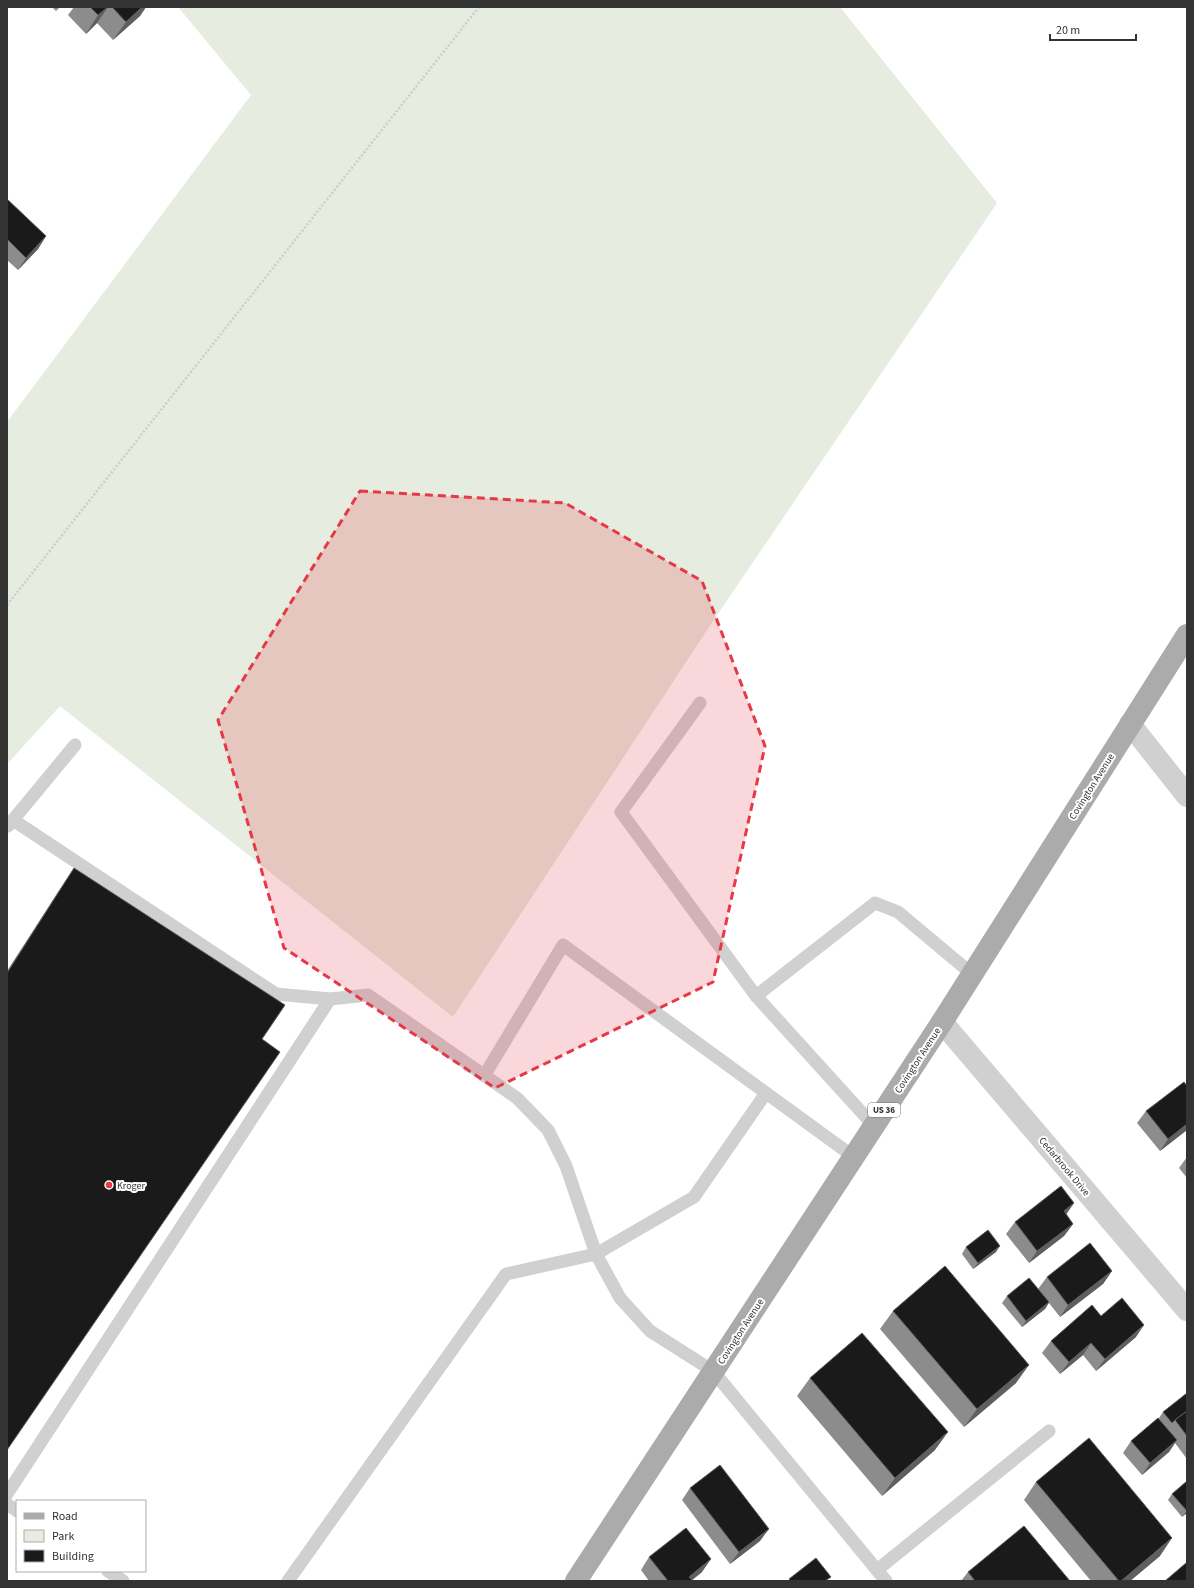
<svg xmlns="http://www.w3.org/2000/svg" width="1194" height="1588" font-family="'Source Sans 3',sans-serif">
<rect width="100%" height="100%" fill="#fff"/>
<!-- green -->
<polygon fill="#e6ecdf" points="178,7 840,7 997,203 713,621 453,1017 60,706 7,764 7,422 251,95"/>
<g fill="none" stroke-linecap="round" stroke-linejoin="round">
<!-- path -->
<polyline stroke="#cdcdcd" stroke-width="2.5" stroke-dasharray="2 2" stroke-linecap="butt" points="7,605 479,7"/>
<!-- service -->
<g stroke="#d0d0d0" stroke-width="13">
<polyline points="700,703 621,812 756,996 874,1126"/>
<polyline points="13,820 276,994 330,999 368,995 517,1098 548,1130 566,1166 596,1254 620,1298 650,1331 713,1371 886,1581"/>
<polyline points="8,826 75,745"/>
<polyline points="756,996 875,903 898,912 972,974"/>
<polyline points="484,1076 563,945 854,1157"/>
<polyline points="7,1494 330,999"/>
<polyline points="7,1504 17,1511"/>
<polyline points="877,1570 1049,1431"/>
<polyline points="108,1571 123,1581"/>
<polyline points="288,1581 506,1274 596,1254 694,1197 766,1093"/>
</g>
<!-- minor -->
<g stroke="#d0d0d0" stroke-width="22">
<polyline points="1130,724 1187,796"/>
<polyline points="942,1022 1187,1310"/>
</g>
<!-- primary -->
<polyline stroke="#ababab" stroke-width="22" points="576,1581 942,1022 1187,635"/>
</g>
<!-- wall -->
<g fill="#8c8c8c">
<polygon points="52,7 60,7 56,11"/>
<polygon points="74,7 146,7 140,16 113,40 97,23 86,34 68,15"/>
<polygon points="7,199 46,236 38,249 18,270 7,260"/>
<polygon points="74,868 262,1039 7,1450 7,971 58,892"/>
<polygon points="1187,1086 1187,1130 1160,1151 1137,1123 1146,1111"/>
<polygon points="1187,1157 1187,1178 1179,1168"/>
<polygon points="1074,1203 1066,1214 1073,1224 1064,1236 1029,1263 1006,1234 1015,1222"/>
<polygon points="966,1247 996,1252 973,1269 962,1254"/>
<polygon points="1112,1271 1103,1284 1060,1317 1049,1303 1045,1309 1022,1327 1002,1303 1007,1296 1038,1289 1047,1277"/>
<polygon points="893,1311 1016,1383 964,1427 880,1329"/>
<polygon points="1101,1316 1136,1337 1096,1371 1083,1355 1060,1374 1042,1353 1051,1341"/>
<polygon points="810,1378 935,1450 882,1496 797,1396"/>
<polygon points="1187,1393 1187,1459 1175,1443 1169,1452 1142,1475 1123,1453 1131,1441 1159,1418 1163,1412"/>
<polygon points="1187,1481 1187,1513 1182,1517 1168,1500 1172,1494"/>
<polygon points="1036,1482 1160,1556 1130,1581 1091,1581 1024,1500"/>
<polygon points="690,1488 760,1541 730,1564 682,1500"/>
<polygon points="649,1557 702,1572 692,1580 693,1581 649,1581 641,1570"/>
<polygon points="968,1572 1070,1581 961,1581"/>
</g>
<!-- shaded-wall -->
<g fill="#5f5f5f">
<polygon points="108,7 97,23 86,34 98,15"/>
<polygon points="142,7 146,7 140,16 113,40 126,22"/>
<polygon points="46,236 38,249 18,270 26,258"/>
<polygon points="1187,1124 1187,1130 1160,1151 1168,1139"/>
<polygon points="1074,1203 1065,1216 1064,1211"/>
<polygon points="1073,1224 1064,1236 1029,1263 1037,1251"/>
<polygon points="1000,1246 996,1252 973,1269 978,1263"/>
<polygon points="1112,1271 1103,1284 1060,1317 1068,1305"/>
<polygon points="1049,1302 1045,1309 1022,1327 1026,1321"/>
<polygon points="1144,1325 1136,1337 1096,1371 1105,1359"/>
<polygon points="1091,1343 1083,1355 1060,1374 1069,1362"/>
<polygon points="1029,1365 1016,1383 964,1427 977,1409"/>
<polygon points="948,1432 935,1450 882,1496 895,1478"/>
<polygon points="1177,1440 1169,1452 1142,1475 1150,1463"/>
<polygon points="1187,1510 1187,1513 1182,1517 1187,1511"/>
<polygon points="769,1529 760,1541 730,1564 739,1552"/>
<polygon points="1172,1538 1160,1556 1130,1581 1121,1581"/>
<polygon points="711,1559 702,1572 691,1581 689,1577"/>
</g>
<!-- building -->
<g fill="#1a1a1a" stroke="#5f5f5f">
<polygon points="90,7 108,7 98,15"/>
<polygon points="112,7 142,7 126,22"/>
<polygon points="7,199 46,236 26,258 7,239"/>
<polygon points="74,868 285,1005 262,1039 280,1052 7,1450 7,973"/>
<polygon points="1184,1082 1187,1086 1187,1124 1168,1139 1146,1111"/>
<polygon points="1061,1186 1074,1203 1064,1211 1073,1224 1037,1251 1015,1222"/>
<polygon points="988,1230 1000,1246 978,1263 966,1247"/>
<polygon points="1090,1243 1112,1271 1068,1305 1047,1277"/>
<polygon points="945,1266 1029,1365 977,1409 893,1311"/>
<polygon points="1029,1278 1049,1302 1026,1321 1007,1296"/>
<polygon points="1122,1298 1144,1325 1105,1359 1091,1343 1069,1362 1051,1341 1092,1305 1101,1316"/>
<polygon points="862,1333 948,1432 895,1478 810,1378"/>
<polygon points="1187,1393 1187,1411 1175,1420 1172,1423 1163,1412"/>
<polygon points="1187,1411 1187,1436 1175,1420"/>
<polygon points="1158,1418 1177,1440 1150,1463 1131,1441"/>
<polygon points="1089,1438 1172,1538 1121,1581 1119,1581 1036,1482"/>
<polygon points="720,1465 769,1529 739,1552 690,1488"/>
<polygon points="1187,1481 1187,1511 1172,1494"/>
<polygon points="1024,1526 1070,1581 975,1581 968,1572"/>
<polygon points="686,1528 711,1559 689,1577 693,1581 668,1581 649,1557"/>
<polygon points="816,1558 831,1577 825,1581 791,1581 789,1579"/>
<polygon points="1186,1563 1187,1565 1187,1581 1165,1581"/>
</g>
<!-- marked area -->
<path fill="#e63946" fill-opacity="0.2" stroke="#e63946" stroke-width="3" stroke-dasharray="8 5" stroke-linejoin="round" d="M360 491 565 503 702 581 765 746 713 982 495 1088 284 948 218 720Z"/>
<!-- markers -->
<circle fill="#e63946" stroke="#fff" stroke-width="1.5" cx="109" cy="1185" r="4"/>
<g text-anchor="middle" stroke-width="4" stroke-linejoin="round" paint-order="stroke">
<!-- shield labels -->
<rect fill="#fff" stroke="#707070" stroke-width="1" x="868" y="1103" width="32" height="14" rx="3"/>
<g font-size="9" font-weight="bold" fill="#333">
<text x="884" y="1113">US 36</text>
</g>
<!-- street labels -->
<g font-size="10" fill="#333" stroke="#fff">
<text transform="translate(1091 786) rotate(-58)" y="4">Covington Avenue</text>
<text transform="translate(917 1060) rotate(-57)" y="4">Covington Avenue</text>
<text transform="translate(1065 1166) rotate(50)" y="4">Cedarbrook Drive</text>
<text transform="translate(740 1331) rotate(-57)" y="4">Covington Avenue</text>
</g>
<!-- poi labels -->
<g font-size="10" fill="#333" stroke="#fff" text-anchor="start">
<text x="117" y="1189">Kroger</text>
</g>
</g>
<!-- border -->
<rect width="1194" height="1588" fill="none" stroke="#333333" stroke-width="16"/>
<!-- legend -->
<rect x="16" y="1500" width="130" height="72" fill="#ffffff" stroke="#adadad"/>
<rect x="24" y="1513" width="20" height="6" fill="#ababab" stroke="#adadad"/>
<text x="52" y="1520" font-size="12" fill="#333333">Road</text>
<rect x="24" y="1530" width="20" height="12" fill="#e6ecdf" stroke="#adadad"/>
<text x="52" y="1540" font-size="12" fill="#333333">Park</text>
<rect x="24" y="1550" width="20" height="12" fill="#1a1a1a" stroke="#adadad"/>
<text x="52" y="1560" font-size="12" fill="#333333">Building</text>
<!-- scale -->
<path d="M1050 34v6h86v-6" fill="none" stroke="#333333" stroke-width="2"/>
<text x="1056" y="34" font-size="12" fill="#333333" stroke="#ffffff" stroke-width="3" paint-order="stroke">20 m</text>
</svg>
